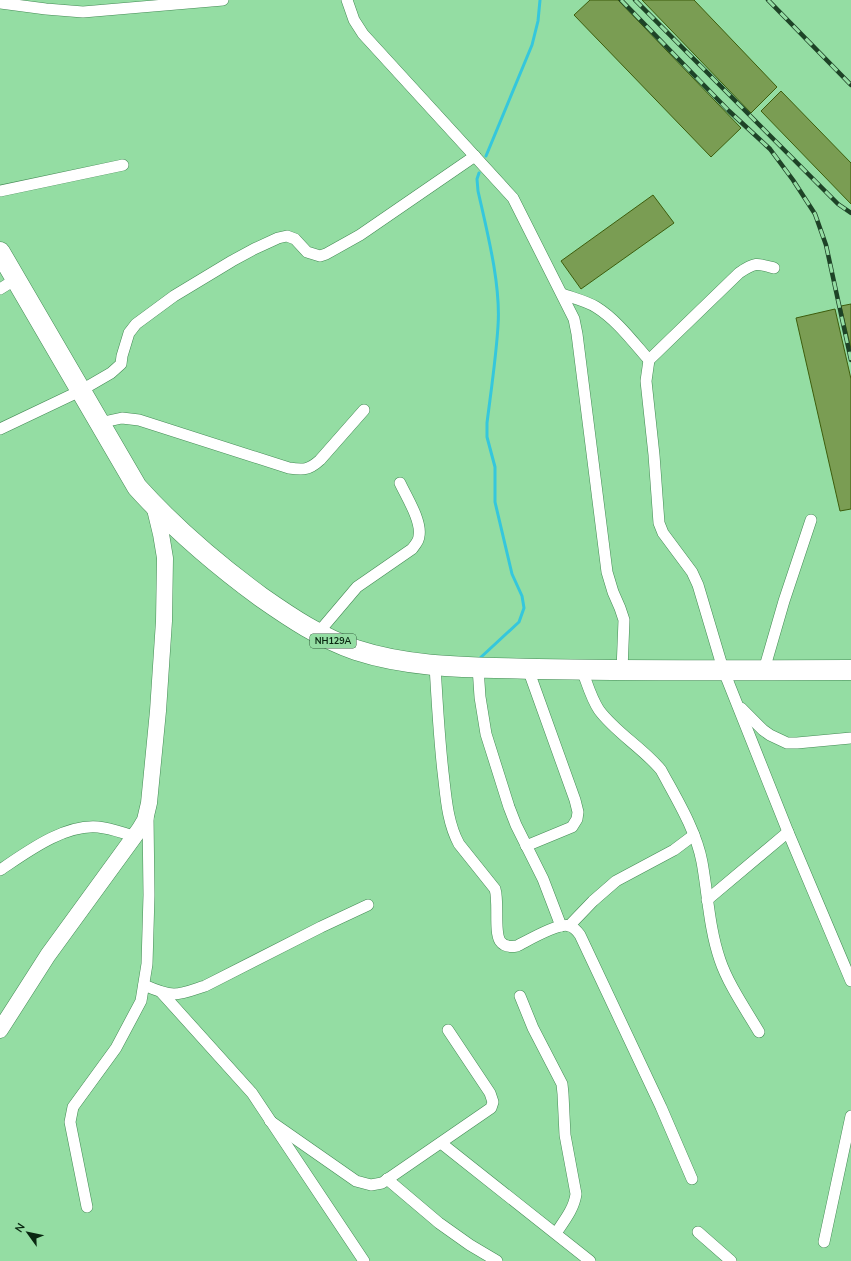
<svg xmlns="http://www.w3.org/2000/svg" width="851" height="1261" font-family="Mulish,sans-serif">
<rect width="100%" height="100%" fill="#94dda3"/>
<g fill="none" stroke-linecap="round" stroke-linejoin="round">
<!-- stream -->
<g stroke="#35c7dc" stroke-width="3">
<polyline points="486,156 532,45 538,21 540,0"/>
<path d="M479 173 477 179 478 191C487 231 501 285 498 326 496 358 491 391 487 423V437L495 467V502L512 574 522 596 524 608 519 622 479 659"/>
</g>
</g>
<!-- building -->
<g fill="#7a9d53" stroke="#3d5d0c">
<polygon points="590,0 618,0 741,128 711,157 574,15"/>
<polygon points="642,0 694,0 777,87 751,113"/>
<polygon points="781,91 851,163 851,204 761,111"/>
<polygon points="653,195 674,223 581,289 561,261"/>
<polygon points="851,304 851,349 841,306"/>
<polygon points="835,309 851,379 851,509 840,511 796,318"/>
</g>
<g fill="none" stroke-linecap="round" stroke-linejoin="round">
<defs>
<g id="street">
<polyline points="347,0 354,20 363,34 513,198 574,319 577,334 607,572 613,592 620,608 624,620 622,670"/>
<polyline points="0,3 46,9 83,12 223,0"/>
<polyline points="0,191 123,165"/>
<path d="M774 268C757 263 755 262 739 273L649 360 646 381 654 455 659 523 663 533 692 572 698 585 723 669 788 832 851 981"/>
<polyline points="0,289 16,279"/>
<path d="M562 294C573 298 586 301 596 307 617 320 633 342 649 360"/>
<path d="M99 423 122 418 139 420 289 468C304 470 309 470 320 460L364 410"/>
<polyline points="0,429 80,391 111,373 121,364 122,356 129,333 136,324 174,296 232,261 254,249 278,238 287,236 295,239 307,252 320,256 326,254 360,235 475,156"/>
<path d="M318 633 357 587 412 549C415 545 419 541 419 536 422 521 406 496 400 483"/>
<path d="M435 665C437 701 439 736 443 772 446 796 447 822 459 844L495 889C499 902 494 932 500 941 504 947 511 947 517 946 529 940 559 922 570 926 575 928 577 931 580 935L661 1107 692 1179"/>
<polyline points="478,667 480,697 486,734 509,807 516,825 543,879 561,926"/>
<path d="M582 670C587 683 591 698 599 710 616 733 643 748 661 770 676 798 696 830 702 862 708 895 709 928 720 960 728 984 746 1010 759 1032"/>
<polyline points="764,670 784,601 811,520"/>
<polyline points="741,708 763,730 770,735 787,743 797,743 851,738"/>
<polyline points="526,846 572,827 577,819 578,812 575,800 528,669"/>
<path d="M0 870C27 852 64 824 98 827 110 828 123 833 134 836"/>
<polyline points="707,900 788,832"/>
<polyline points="569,926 593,901 616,881 674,850 694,835"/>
<path d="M144 985C153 989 164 994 174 994 184 994 195 989 205 986L321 927 368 905"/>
<polyline points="161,992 252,1093 364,1261"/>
<path d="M520 996 533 1028 562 1084 563 1094 565 1135 576 1194C574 1209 564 1221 556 1233"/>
<polyline points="270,1121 356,1181 371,1185 382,1183 491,1108 493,1102 490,1093 448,1030"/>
<polyline points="441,1143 590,1261"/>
<polyline points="387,1179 439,1223 470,1245 497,1261"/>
<polyline points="87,1207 70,1122 73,1107 116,1048 141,1001 147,964 149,895 148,816"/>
<polyline points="698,1232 731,1261"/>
<polyline points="824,1242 851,1116"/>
</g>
<polyline id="secondary" points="0,1030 48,955 139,830 145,820 149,803 158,711 164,621 165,558 161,534 154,505"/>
<path id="highway" d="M0 252 137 487C174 528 216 564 261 597 291 618 321 638 356 650 414 669 476 667 537 669 641 671 746 670 851 670"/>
</defs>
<!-- street casing -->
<use href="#street" stroke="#448b55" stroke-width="12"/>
<!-- secondary casing -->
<use href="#secondary" stroke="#448b55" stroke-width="17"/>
<!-- highway casing -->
<use href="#highway" stroke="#448b55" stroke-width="21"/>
<!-- street -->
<use href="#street" stroke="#fff" stroke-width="11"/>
<!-- secondary -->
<use href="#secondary" stroke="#fff" stroke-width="16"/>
<!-- highway -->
<use href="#highway" stroke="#fff" stroke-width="20"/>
<defs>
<g id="rail">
<polyline points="621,0 729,111 770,149 793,180 815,214 826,245 851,360"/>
<polyline points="635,0 838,204 851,213"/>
<polyline points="768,0 851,85"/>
</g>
</defs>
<!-- rail casing -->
<use href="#rail" stroke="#1e4327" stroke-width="4.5"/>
<!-- rail -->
<use href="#rail" stroke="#94dda3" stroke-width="3" stroke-dasharray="9" stroke-linecap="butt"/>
</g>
<g text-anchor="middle" stroke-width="4" stroke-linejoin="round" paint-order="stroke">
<!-- shield labels -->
<rect fill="#94dda3" stroke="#335e3d" stroke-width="1" x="310" y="634" width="46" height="14" rx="3"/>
<g font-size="9" font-weight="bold" fill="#092711">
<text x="333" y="644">NH129A</text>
</g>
</g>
<!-- north arrow -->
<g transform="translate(28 1233) rotate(303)" stroke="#94dda3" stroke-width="3" paint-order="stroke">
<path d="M0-3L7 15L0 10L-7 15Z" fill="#092711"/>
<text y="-6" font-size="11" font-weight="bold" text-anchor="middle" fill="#092711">N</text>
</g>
</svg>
